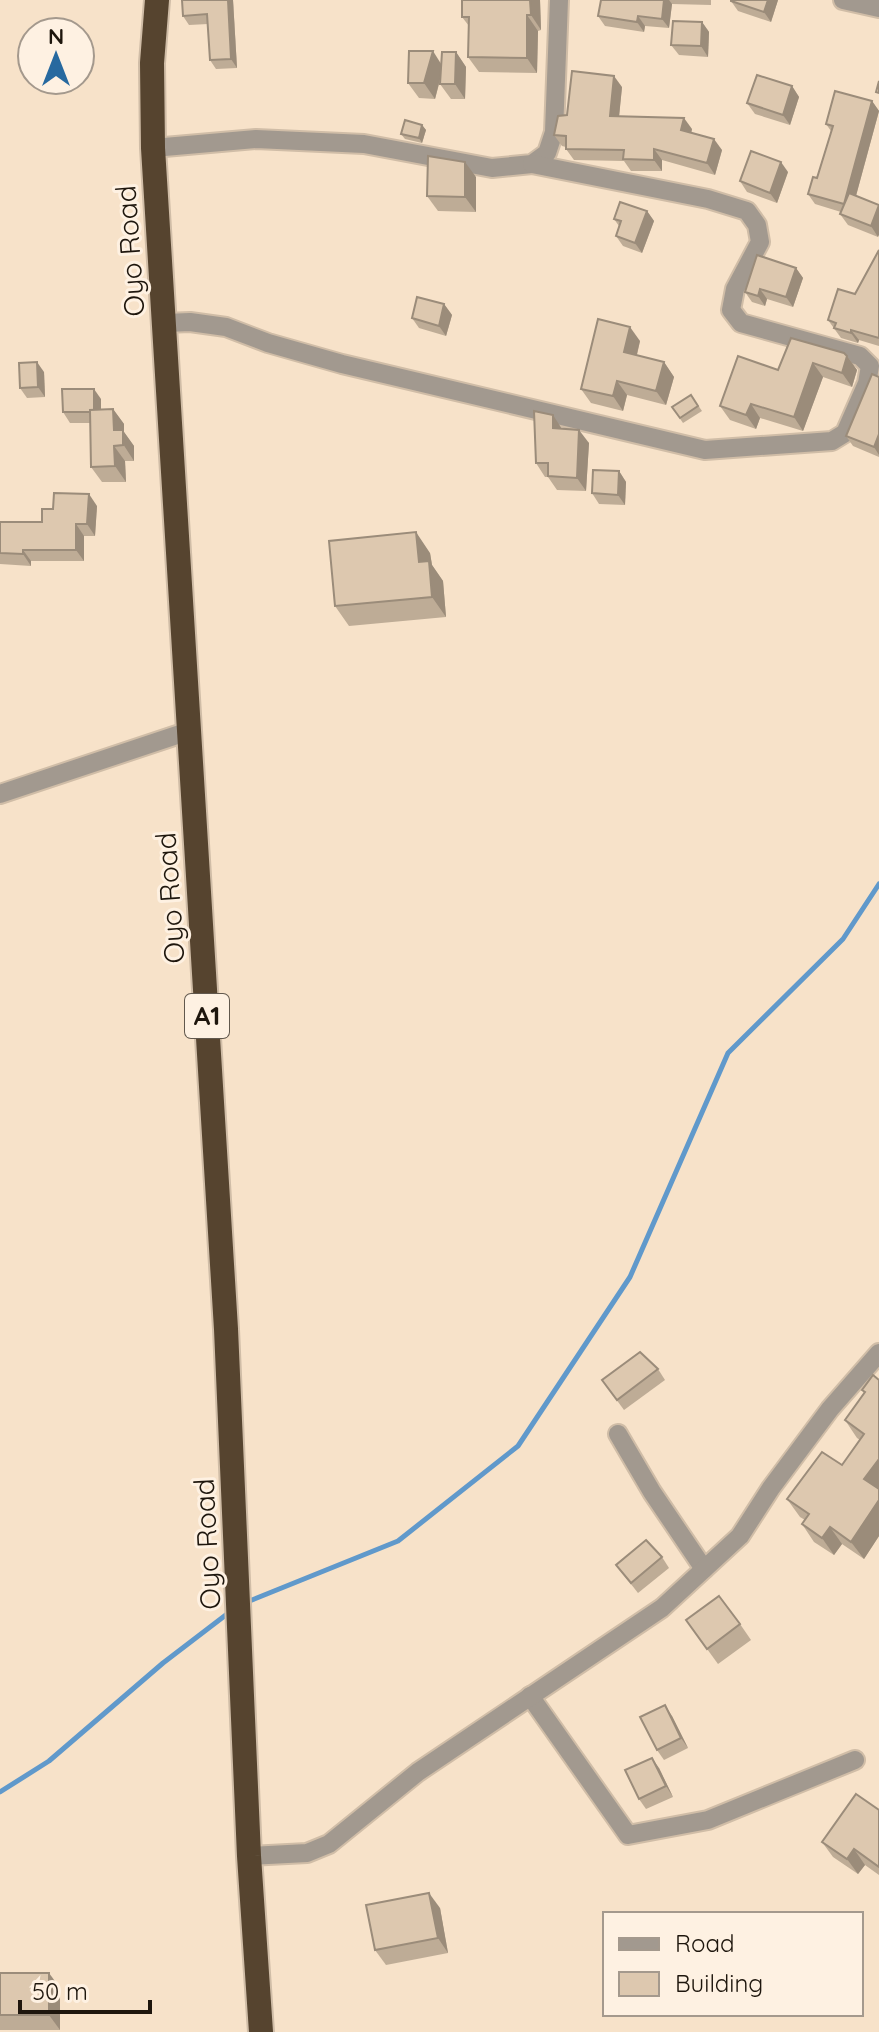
<svg xmlns="http://www.w3.org/2000/svg" width="879" height="2032" font-family="Quicksand,sans-serif">
<rect width="100%" height="100%" fill="#f7e2c9"/>
<g fill="none" stroke-linecap="round" stroke-linejoin="round">
<!-- stream -->
<g stroke="#6099cb" stroke-width="5">
<polyline points="247,1602 398,1541 518,1446 630,1277 728,1053 843,939 879,884"/>
<polyline points="0,1792 49,1761 163,1663 231,1611"/>
</g>
<defs>
<g id="street">
<polyline points="843,0 879,8"/>
<polyline points="153,148 256,139 364,144 492,168 532,164 547,153 554,132 559,0"/>
<polyline points="166,323 190,322 226,327 268,343 342,364 705,450 832,441 845,433 867,383 870,366 860,356 741,323 731,310 735,289 760,242 757,225 747,211 708,199 532,164"/>
<polyline points="0,794 189,731"/>
<polyline points="618,1434 652,1492 704,1569"/>
<polyline points="530,1696 628,1835 708,1820 855,1760"/>
<polyline points="249,1856 307,1853 329,1844 418,1772 662,1608 740,1536 771,1488 830,1409 879,1353"/>
</g>
<polyline id="highway" points="157,0 152,63 153,148 226,1329 249,1856 261,2032"/>
</defs>
<!-- street casing -->
<use href="#street" stroke="#d0bda7" stroke-width="22"/>
<!-- highway casing -->
<use href="#highway" stroke="#d0bda7" stroke-width="28"/>
<!-- street -->
<use href="#street" stroke="#a2998f" stroke-width="18"/>
<!-- highway -->
<use href="#highway" stroke="#56442f" stroke-width="24"/>
</g>
<!-- wall -->
<g fill="#beac96">
<polygon points="182,0 233,0 237,68 216,69 210,60 208,24 189,25 183,16"/>
<polygon points="462,0 540,0 541,30 538,31 537,73 479,72 468,57 469,26 462,17"/>
<polygon points="601,0 711,0 711,5 672,4 669,28 645,26 644,32 605,26 598,16"/>
<polygon points="778,0 771,22 738,11 731,1"/>
<polygon points="702,22 709,32 708,57 679,55 671,45"/>
<polygon points="456,52 466,67 465,99 451,99 440,84 441,77 435,99 419,98 408,83 441,64"/>
<polygon points="792,86 799,97 790,125 755,114 747,103"/>
<polygon points="622,87 619,116 692,129 691,133 722,150 715,175 662,160 662,171 631,171 624,161 574,160 566,149 566,147 562,146 554,135 567,115"/>
<polygon points="872,101 879,111 856,196 879,205 878,237 848,225 840,214 841,212 815,204 808,194 817,178 831,131 826,124"/>
<polygon points="422,125 426,130 422,143 405,139 401,134"/>
<polygon points="788,172 777,203 747,192 740,181"/>
<polygon points="476,177 476,212 438,211 427,196"/>
<polygon points="647,211 654,221 642,253 623,246 616,236 619,226 614,219"/>
<polygon points="879,250 879,346 859,340 858,343 841,338 828,320 855,294"/>
<polygon points="796,268 803,278 793,307 767,299 765,306 752,302 745,292"/>
<polygon points="444,304 452,315 446,336 419,328 412,318"/>
<polygon points="640,341 637,355 664,362 674,377 666,405 627,395 623,411 591,403 581,389"/>
<polygon points="847,356 857,370 852,387 823,377 803,431 760,418 756,429 730,420 720,406 778,370"/>
<polygon points="44,372 45,397 27,398 20,388"/>
<polygon points="879,377 879,457 853,446 846,436"/>
<polygon points="691,395 702,411 683,423 672,407"/>
<polygon points="101,399 101,409 113,409 124,424 124,432 134,446 134,461 125,461 126,482 102,482 91,467 90,423 70,423 63,412"/>
<polygon points="562,429 589,443 586,491 557,490 548,477 545,477 536,463"/>
<polygon points="619,471 626,482 625,505 599,504 592,493"/>
<polygon points="97,506 95,536 84,536 84,561 31,561 31,566 0,564 0,522 42,522 53,509"/>
<polygon points="430,553 432,565 443,581 446,617 349,626 335,606"/>
<polygon points="658,1369 665,1380 624,1410 602,1380"/>
<polygon points="879,1380 879,1536 864,1559 842,1544 834,1555 814,1542 802,1524 805,1520 800,1517 787,1499 842,1465 860,1440 857,1438 845,1420 864,1393 862,1390"/>
<polygon points="662,1557 669,1568 638,1593 616,1565"/>
<polygon points="686,1620 740,1624 751,1640 718,1664"/>
<polygon points="672,1716 688,1748 664,1760 657,1750"/>
<polygon points="659,1768 673,1797 646,1809 639,1799"/>
<polygon points="879,1810 879,1875 865,1865 858,1874 833,1857 822,1842"/>
<polygon points="440,1908 448,1953 386,1965 375,1950"/>
<polygon points="0,1973 60,1988 60,2030 0,2030"/>
</g>
<!-- shaded-wall -->
<g fill="#9b8c7a">
<polygon points="228,0 233,0 237,68 231,59"/>
<polygon points="530,0 540,0 541,30 531,15"/>
<polygon points="664,0 669,0 672,4 669,28 662,19"/>
<polygon points="768,0 778,0 771,22 764,12"/>
<polygon points="527,15 538,31 537,73 527,58"/>
<polygon points="638,16 645,26 644,32 637,22"/>
<polygon points="702,22 709,32 708,57 701,46"/>
<polygon points="433,51 443,67 435,99 424,83"/>
<polygon points="456,52 466,67 465,99 455,84"/>
<polygon points="614,76 622,87 618,127 610,116"/>
<polygon points="792,86 799,97 790,125 783,115"/>
<polygon points="872,101 879,111 851,214 844,204"/>
<polygon points="684,118 692,129 689,142 681,130"/>
<polygon points="422,125 426,130 422,143 419,138"/>
<polygon points="714,139 722,150 715,175 707,163"/>
<polygon points="654,149 662,160 662,171 654,160"/>
<polygon points="465,162 476,177 476,212 465,197"/>
<polygon points="781,162 788,172 777,203 770,193"/>
<polygon points="879,206 879,235 878,237 871,226"/>
<polygon points="647,211 654,221 642,253 635,243"/>
<polygon points="796,268 803,278 793,307 786,297"/>
<polygon points="760,289 767,299 765,306 758,296"/>
<polygon points="444,304 452,315 446,336 439,326"/>
<polygon points="630,327 640,341 634,366 624,352"/>
<polygon points="851,330 859,340 858,343 851,333"/>
<polygon points="847,356 857,370 852,387 842,373"/>
<polygon points="37,362 44,372 45,397 38,387"/>
<polygon points="664,362 674,377 666,405 656,391"/>
<polygon points="813,363 823,377 803,431 794,417"/>
<polygon points="617,381 627,395 623,411 613,396"/>
<polygon points="94,389 101,399 101,422 94,412"/>
<polygon points="751,404 760,418 756,429 746,415"/>
<polygon points="113,409 124,424 124,432 134,446 134,461 114,430"/>
<polygon points="553,415 562,429 553,428"/>
<polygon points="579,430 589,443 586,491 577,478"/>
<polygon points="879,434 879,455 874,447"/>
<polygon points="114,446 125,461 126,482 115,466"/>
<polygon points="619,471 626,482 625,505 618,495"/>
<polygon points="89,494 97,506 95,536 87,524"/>
<polygon points="76,524 84,536 84,561 76,550"/>
<polygon points="416,532 430,553 432,565 443,581 446,617 432,597 419,562"/>
<polygon points="23,550 31,561 31,566 23,554"/>
<polygon points="879,1459 879,1494 864,1479"/>
<polygon points="879,1500 879,1536 864,1559 851,1542"/>
<polygon points="830,1527 842,1544 834,1555 822,1538"/>
<polygon points="665,1705 672,1716 688,1748 681,1738"/>
<polygon points="652,1758 659,1768 673,1797 666,1786"/>
<polygon points="854,1849 865,1865 858,1874 847,1859"/>
<polygon points="429,1893 440,1908 448,1953 438,1938"/>
<polygon points="49,1973 60,1988 60,2030 49,2015"/>
</g>
<!-- building -->
<g fill="#ddc8af" stroke="#9b8c7a" stroke-width="2">
<polygon points="182,0 228,0 231,59 210,60 207,14 183,16"/>
<polygon points="462,0 530,0 531,15 527,15 527,58 468,57 469,17 462,17"/>
<polygon points="601,0 664,0 662,19 638,16 637,22 598,16"/>
<polygon points="731,0 768,0 764,12 731,1"/>
<polygon points="673,21 702,22 701,46 671,45"/>
<polygon points="409,51 433,51 424,83 408,83"/>
<polygon points="442,52 456,52 455,84 440,84"/>
<polygon points="572,71 614,76 610,116 684,118 681,130 714,139 707,163 654,149 654,160 623,159 624,150 566,149 566,136 554,135 558,116 567,115"/>
<polygon points="757,75 792,86 783,115 747,103"/>
<polygon points="879,81 879,93 876,92"/>
<polygon points="835,91 872,101 844,204 808,194 813,177 817,178 833,126 826,124"/>
<polygon points="405,120 422,125 419,138 401,134"/>
<polygon points="751,151 781,162 770,193 740,181"/>
<polygon points="428,156 465,162 465,197 427,196"/>
<polygon points="849,193 879,205 871,226 840,214"/>
<polygon points="620,202 647,211 635,243 616,236 621,221 614,219"/>
<polygon points="879,250 879,338 851,330 851,333 834,328 836,323 828,320 838,289 855,294"/>
<polygon points="757,255 796,268 786,297 760,289 758,296 745,292"/>
<polygon points="417,297 444,304 439,326 412,318"/>
<polygon points="598,319 630,327 624,352 664,362 656,391 617,381 613,396 581,389"/>
<polygon points="791,338 844,353 847,356 842,373 813,363 794,417 751,404 746,415 720,406 738,356 778,370"/>
<polygon points="37,362 38,387 20,388 19,363"/>
<polygon points="872,374 879,377 879,434 874,447 846,436"/>
<polygon points="62,389 94,389 94,410 90,410 90,412 63,412"/>
<polygon points="691,395 698,406 680,418 672,407"/>
<polygon points="113,409 114,430 123,430 123,445 114,446 115,466 91,467 90,410"/>
<polygon points="534,411 553,415 553,428 579,430 577,478 548,476 548,463 536,463"/>
<polygon points="593,470 619,471 618,495 592,493"/>
<polygon points="54,493 89,494 87,524 76,524 76,550 23,550 23,554 0,553 0,522 42,522 42,509 53,509"/>
<polygon points="416,532 419,562 429,561 432,597 335,606 329,541"/>
<polygon points="640,1352 658,1369 617,1400 602,1380"/>
<polygon points="873,1375 879,1380 879,1459 864,1479 879,1489 879,1500 851,1542 830,1527 822,1538 802,1524 809,1514 787,1499 822,1452 842,1465 864,1434 845,1420 865,1392 862,1390"/>
<polygon points="646,1540 662,1557 631,1583 616,1565"/>
<polygon points="719,1596 740,1624 707,1649 686,1620"/>
<polygon points="665,1705 681,1738 657,1750 640,1717"/>
<polygon points="652,1758 666,1786 639,1799 625,1770"/>
<polygon points="856,1794 879,1810 879,1867 854,1849 847,1859 822,1842"/>
<polygon points="429,1893 438,1938 375,1950 366,1905"/>
<rect x="0" y="1973" width="49" height="42"/>
</g>
<g text-anchor="middle" stroke-width="6" stroke-linejoin="round" paint-order="stroke">
<!-- shield labels -->
<rect fill="#fef1e2" stroke="#61584d" stroke-width="2" x="185" y="994" width="44" height="44" rx="6"/>
<g font-size="26" font-weight="bold" fill="#1e160d">
<text x="207" y="1025">A1</text>
</g>
<!-- street labels -->
<g font-size="28" fill="#1e160d" stroke="#fef1e2">
<text transform="translate(130 251) rotate(-94)" y="10">Oyo Road</text>
<text transform="translate(170 898) rotate(-94)" y="10">Oyo Road</text>
<text transform="translate(207 1544) rotate(-93)" y="10">Oyo Road</text>
</g>
</g>
<!-- legend -->
<rect x="603" y="1912" width="260" height="104" fill="#fef1e2" stroke="#a4998d" stroke-width="2"/>
<rect x="619" y="1938" width="40" height="12" fill="#a2998f" stroke="#a4998d" stroke-width="2"/>
<text x="675" y="1952" font-size="24" fill="#1e160d">Road</text>
<rect x="619" y="1972" width="40" height="24" fill="#ddc8af" stroke="#a4998d" stroke-width="2"/>
<text x="675" y="1992" font-size="24" fill="#1e160d">Building</text>
<!-- north arrow -->
<g transform="translate(56 56)"><circle r="38" fill="#fef1e2" stroke="#a4998d" stroke-width="2"/>
<path d="M0-6L14 30L0 20L-14 30Z" fill="#27699f"/>
<text y="-12" font-size="22" font-weight="bold" text-anchor="middle" fill="#1e160d">N</text>
</g>
<!-- scale -->
<path d="M20 2000v12h130v-12" fill="none" stroke="#1e160d" stroke-width="4"/>
<text x="32" y="2000" font-size="24" fill="#1e160d" stroke="#fef1e2" stroke-width="6" paint-order="stroke">50 m</text>
</svg>
